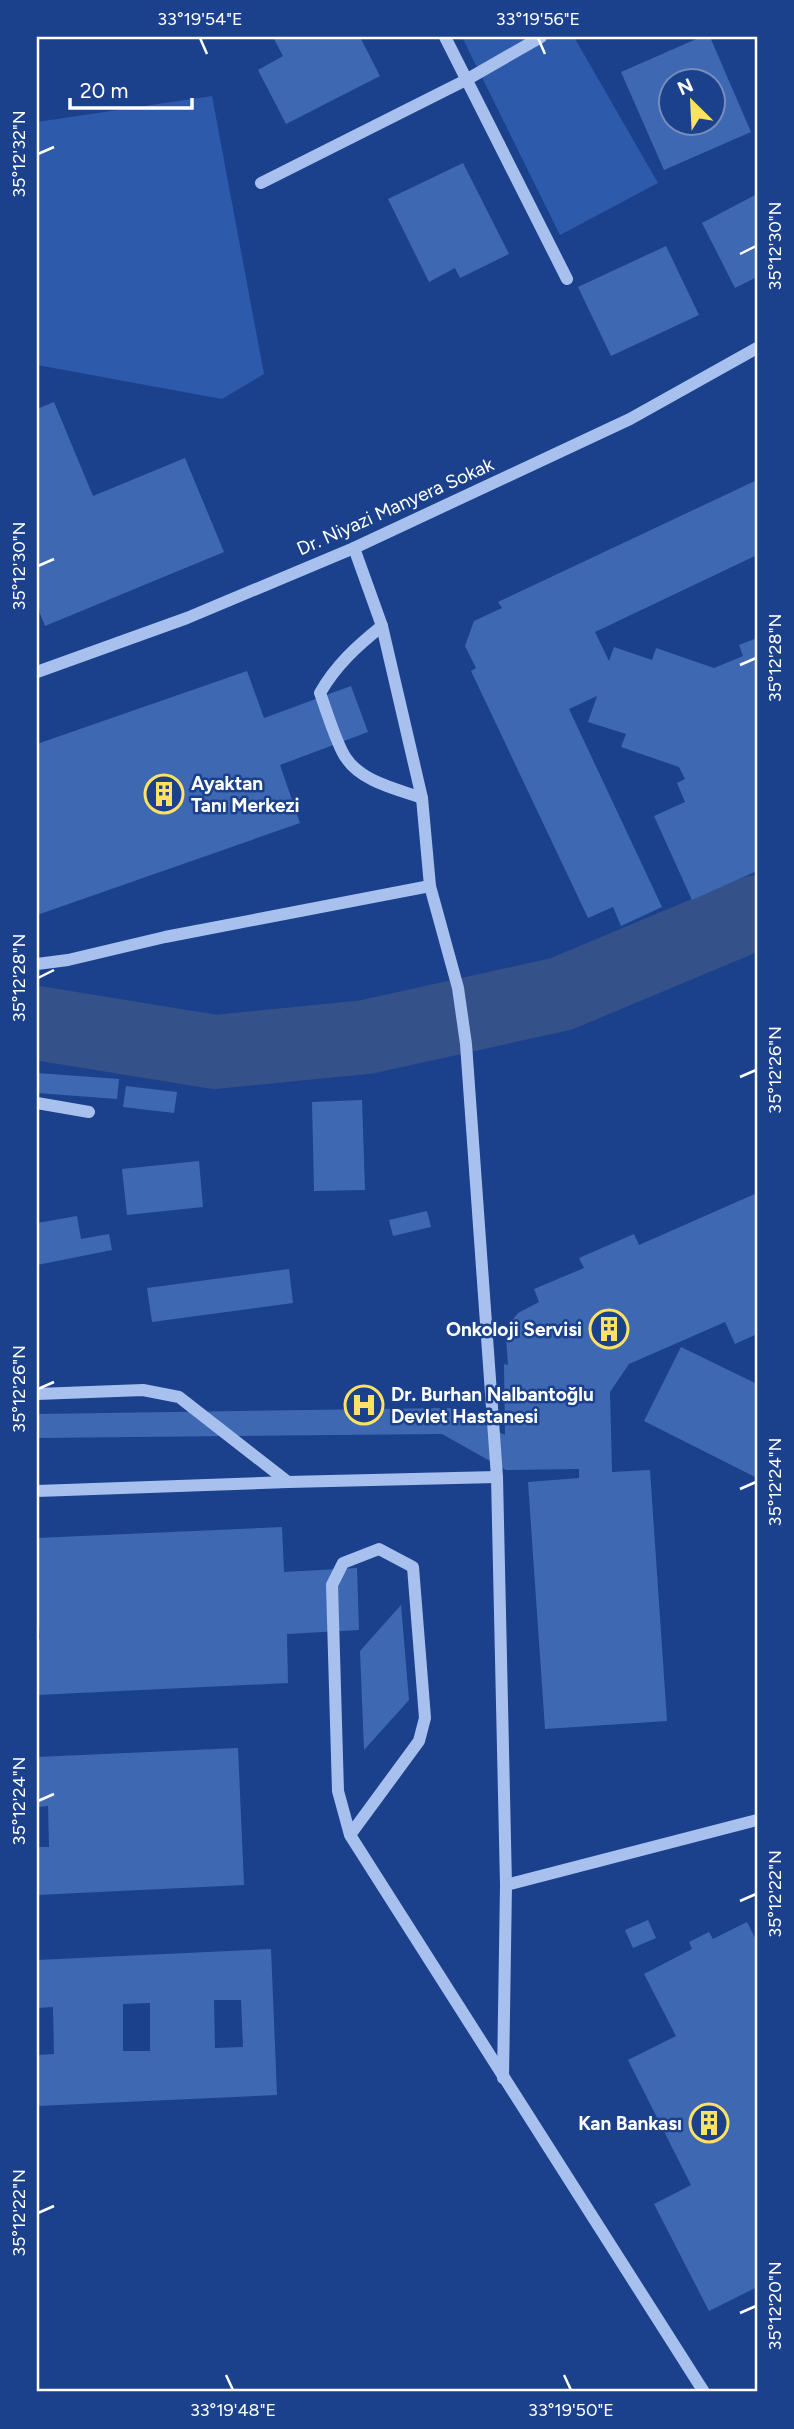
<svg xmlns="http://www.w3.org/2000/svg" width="794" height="2429" font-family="Figtree,sans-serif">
<rect width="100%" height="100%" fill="#1b418d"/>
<!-- green -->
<g fill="#2e5aab">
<polygon points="462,37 574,37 658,183 560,235"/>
<polygon points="212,96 264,374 222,399 37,365 37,122"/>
</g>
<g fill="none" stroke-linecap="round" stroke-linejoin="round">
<!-- river -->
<polyline stroke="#355189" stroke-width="74" points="37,1023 215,1052 366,1037 561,994 757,912"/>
</g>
<!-- building -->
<g fill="#3f68b3" fill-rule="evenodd">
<polygon points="273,37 360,37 380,76 286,124 258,70 283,56"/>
<path d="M701 37H710L751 132 664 170 621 72ZM671 80H714V122H671Z"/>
<polygon points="463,163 509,254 460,278 455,268 429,282 388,199"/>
<polygon points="757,194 757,277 735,288 702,223"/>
<polygon points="666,246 699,315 611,356 578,287"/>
<polygon points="54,402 93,496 185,458 224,552 45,626 37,606 37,409"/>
<polygon points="757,480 757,555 595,632 609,661 614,647 652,660 656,648 714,668 743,656 739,645 757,638 757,871 692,900 654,816 685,802 677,783 685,779 679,767 621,747 626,734 588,722 597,696 569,709 662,907 621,926 613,907 588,918 471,671 476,668 465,646 474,621 502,608 498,602"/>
<polygon points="247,671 264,718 351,686 368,732 280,765 300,823 37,915 37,744"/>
<polygon points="37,1073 119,1079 117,1099 37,1093"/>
<polygon points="126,1086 177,1092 174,1113 123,1107"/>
<polygon points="362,1100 365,1190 314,1191 312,1102"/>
<polygon points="199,1161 203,1207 127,1215 122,1169"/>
<polygon points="757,1193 757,1334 735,1344 725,1322 629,1364 610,1392 612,1472 650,1470 667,1721 545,1729 528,1482 579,1478 579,1469 506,1470 442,1434 37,1438 37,1414 451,1408 505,1435 504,1364 508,1365 506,1337 510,1323 518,1313 539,1302 534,1289 584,1268 579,1258 634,1234 639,1245"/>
<polygon points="427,1211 431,1227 393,1236 389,1220"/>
<polygon points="77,1216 81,1239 109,1234 112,1250 37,1265 37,1223"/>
<polygon points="289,1269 293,1303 152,1322 147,1288"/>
<polygon points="681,1347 757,1384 757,1478 644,1421"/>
<polygon points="282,1527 284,1572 357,1568 359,1630 287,1634 288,1683 37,1695 37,1640 40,1639 37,1594 37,1538"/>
<polygon points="401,1605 409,1700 364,1750 360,1651"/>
<polygon points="238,1748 244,1885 37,1895 37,1847 49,1847 48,1806 37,1807 37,1757"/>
<polygon points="648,1920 656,1938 633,1948 625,1930"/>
<polygon points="747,1922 757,1942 757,2287 709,2311 654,2204 691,2185 628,2060 676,2036 644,1974 692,1949 689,1942 709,1932 713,1939"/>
<path d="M271 1949 277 2095 37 2106V2055L54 2054 53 2007 37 2008V1960ZM214 2000H241L243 2047 215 2048ZM150 2003V2051H123V2004Z"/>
</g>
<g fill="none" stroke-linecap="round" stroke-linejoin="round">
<!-- minor -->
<g stroke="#a7c0ee" stroke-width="12">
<polyline points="445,37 567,279"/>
<polyline points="261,183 466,80 541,37"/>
<polyline points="354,548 382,626 422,798 430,886 458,988 466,1044 497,1477 506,1885 503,2078"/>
<path d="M382 626C357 646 336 665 320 693 326 709 337 746 346 758 362 782 397 789 422 798"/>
<polyline points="37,672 187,618 354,548 630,419 757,348"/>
<polyline points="37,964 68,960 165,937 430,886"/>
<polyline points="37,1103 89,1112"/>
<polyline points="37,1394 143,1390 179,1397 288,1482"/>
<polyline points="37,1491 288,1482 497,1477"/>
<polyline points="350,1835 419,1741 425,1718 413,1567 379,1549 343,1563 332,1585 338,1791 350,1835 704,2392"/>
<polyline points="506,1885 757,1820"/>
</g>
</g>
<!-- ticks -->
<path fill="none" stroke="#fff" stroke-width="2.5" d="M200 38 207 54M538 38 545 54M38 154 54 147M740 254 756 246M38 566 54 559M740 665 756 658M38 978 54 970M740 1077 756 1070M38 1389 54 1382M740 1489 756 1482M38 1801 54 1794M740 1901 756 1894M38 2213 54 2206M740 2313 756 2306M226 2375 233 2390M564 2375 571 2390"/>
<!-- icons -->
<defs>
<symbol id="building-ring" viewBox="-11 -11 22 22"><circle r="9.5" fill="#1b418d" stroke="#ffe164" stroke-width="1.5"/><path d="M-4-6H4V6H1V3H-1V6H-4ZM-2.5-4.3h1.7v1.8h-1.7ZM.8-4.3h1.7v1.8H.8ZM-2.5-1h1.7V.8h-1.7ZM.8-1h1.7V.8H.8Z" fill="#ffe164"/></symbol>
<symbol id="hospital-ring" viewBox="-11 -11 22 22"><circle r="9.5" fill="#1b418d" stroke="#ffe164" stroke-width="1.5"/><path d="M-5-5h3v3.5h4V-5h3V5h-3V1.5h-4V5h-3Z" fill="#ffe164"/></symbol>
</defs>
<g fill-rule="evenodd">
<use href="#building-ring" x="142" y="772" width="44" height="44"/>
<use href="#building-ring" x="587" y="1307" width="44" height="44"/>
<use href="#hospital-ring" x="342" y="1383" width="44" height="44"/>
<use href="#building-ring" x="687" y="2101" width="44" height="44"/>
</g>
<g text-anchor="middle" stroke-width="5" stroke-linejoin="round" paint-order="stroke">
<!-- street labels -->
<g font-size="19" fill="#fff" stroke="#1b418d">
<text transform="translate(395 506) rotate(-24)" y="7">Dr. Niyazi Manyera Sokak</text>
</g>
<!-- poi labels -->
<g font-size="19" font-weight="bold" fill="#fff" stroke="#1b418d" text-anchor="start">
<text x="191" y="790">Ayaktan<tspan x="191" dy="22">Tanı Merkezi</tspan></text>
<text x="582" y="1336" text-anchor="end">Onkoloji Servisi</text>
<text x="391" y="1401">Dr. Burhan Nalbantoğlu<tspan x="391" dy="22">Devlet Hastanesi</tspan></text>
<text x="682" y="2130" text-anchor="end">Kan Bankası</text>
</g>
</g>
<!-- border -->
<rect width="794" height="2429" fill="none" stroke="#1b418d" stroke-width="77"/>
<!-- north arrow -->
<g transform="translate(692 102) rotate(336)"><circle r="33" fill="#1b418d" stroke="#768dbb" stroke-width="2"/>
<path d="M0-5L12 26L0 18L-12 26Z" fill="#ffe164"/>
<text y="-10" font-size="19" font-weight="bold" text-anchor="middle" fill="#ffffff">N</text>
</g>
<!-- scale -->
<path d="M70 98v10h122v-10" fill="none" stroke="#ffffff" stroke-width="3.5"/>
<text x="80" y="98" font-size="21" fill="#ffffff" stroke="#1b418d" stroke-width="5" paint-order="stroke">20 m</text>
<rect x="38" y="38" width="718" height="2352" fill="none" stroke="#fff" stroke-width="2.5"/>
<g font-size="18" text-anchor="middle" fill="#fff">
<text x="200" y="25">33°19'54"E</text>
<text x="538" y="25">33°19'56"E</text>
<text transform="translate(19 154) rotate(-90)" y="6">35°12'32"N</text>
<text transform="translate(775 246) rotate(-90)" y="6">35°12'30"N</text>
<text transform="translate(19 566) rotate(-90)" y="6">35°12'30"N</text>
<text transform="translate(775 658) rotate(-90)" y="6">35°12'28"N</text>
<text transform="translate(19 978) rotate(-90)" y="6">35°12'28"N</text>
<text transform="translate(775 1070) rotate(-90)" y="6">35°12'26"N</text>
<text transform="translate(19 1389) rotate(-90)" y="6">35°12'26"N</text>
<text transform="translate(775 1482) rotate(-90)" y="6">35°12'24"N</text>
<text transform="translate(19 1801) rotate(-90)" y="6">35°12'24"N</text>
<text transform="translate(775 1894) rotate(-90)" y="6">35°12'22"N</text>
<text transform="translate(19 2213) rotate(-90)" y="6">35°12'22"N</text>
<text transform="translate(775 2306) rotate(-90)" y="6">35°12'20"N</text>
<text x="233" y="2416">33°19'48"E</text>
<text x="571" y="2416">33°19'50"E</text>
</g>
</svg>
